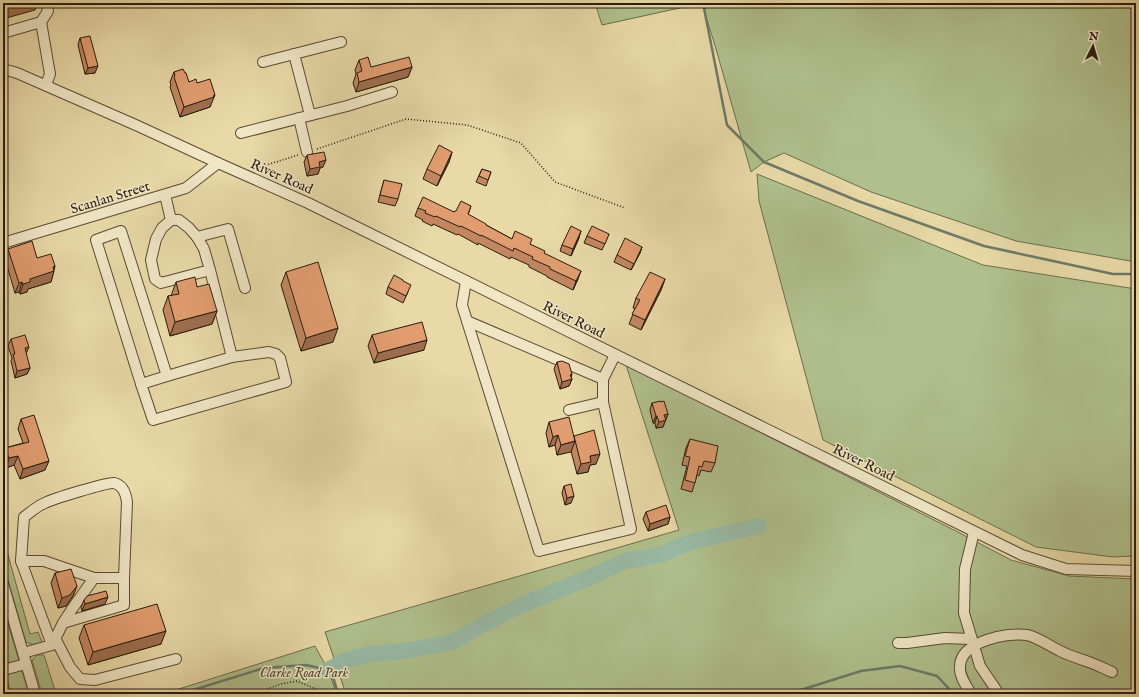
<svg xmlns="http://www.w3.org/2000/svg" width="1139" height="697" font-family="'IM FELL English',serif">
<rect width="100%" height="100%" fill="#e8d9a7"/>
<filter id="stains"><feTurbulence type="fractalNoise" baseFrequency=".005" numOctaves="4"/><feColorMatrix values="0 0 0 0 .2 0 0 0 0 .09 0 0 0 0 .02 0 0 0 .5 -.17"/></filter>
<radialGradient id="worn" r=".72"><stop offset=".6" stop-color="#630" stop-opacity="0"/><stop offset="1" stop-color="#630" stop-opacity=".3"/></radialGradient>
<!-- green -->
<g fill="#afc08c" stroke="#6c6e4e">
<polygon points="595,3 698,3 698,4 602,25"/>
<polygon points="707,3 1136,3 1136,262 1016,241 871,192 784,153 764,162 751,172 714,42 704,11"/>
<polygon points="757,174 983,265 1136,289 1136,556 1113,557 1036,547 823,440 759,201"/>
<polygon points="626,365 956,531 1011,560 1069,576 1136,579 1136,694 880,694 878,690 865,694 346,694 325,632 679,530"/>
<polygon points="3,537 30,634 38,632 42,642 40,646 36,646 26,642 3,563"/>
<polygon points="3,607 29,694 3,694"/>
<polygon points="315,646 328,670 337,694 163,694"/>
<polygon points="37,655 44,655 56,694 42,694 32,660"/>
</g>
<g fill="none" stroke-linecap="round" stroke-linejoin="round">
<!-- stream -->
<g stroke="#6c7b69" stroke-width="2.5">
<polyline points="703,3 727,125 764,162 858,201 984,246 1113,274 1136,274"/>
<polyline points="180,694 264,668 306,665 328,670 334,680 338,694"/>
<polyline points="788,694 861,671 900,666 937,676 954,694"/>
</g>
<!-- river -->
<polyline stroke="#98baa5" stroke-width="16" points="328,670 346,660 370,654 396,652 417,649 455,641 480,626 517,607 595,575 625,561 650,557 663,554 680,546 694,541 759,526"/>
<defs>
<g id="minor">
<polyline points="41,22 48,11 46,3"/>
<polyline points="3,33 41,22 50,74 46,85"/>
<polyline points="294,54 310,115"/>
<polyline points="263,62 341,42"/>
<polyline points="3,69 17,73 138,126 218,163 308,203 1022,555 1066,569 1136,571"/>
<polyline points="299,118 307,152"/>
<polyline points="241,133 347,106 392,92"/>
<polyline points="165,195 171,220 162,228 156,239 151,260 155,279 161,283 210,270 204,249 197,237 189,228 179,220 171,220"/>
<polyline points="197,237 228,229 245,288"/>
<polyline points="3,243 186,188 218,163"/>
<polyline points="466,281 462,305 539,551 631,529 603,402 603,379 615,355"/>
<polyline points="467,321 603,379"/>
<polyline points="167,376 141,384 96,240 121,231 167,376 232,357 210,270"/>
<polyline points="141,384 153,420 286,382 280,358 276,354 269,352 232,357"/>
<polyline points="569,410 603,402"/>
<polyline points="974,532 965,569 964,613 980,666 999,694"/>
<path d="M21 561 24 517C31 512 37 506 45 503 52 499 108 482 114 483 123 485 126 494 127 502L124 578"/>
<polyline points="3,584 35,694"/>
<polyline points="55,638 70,667 80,679 95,680 176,659"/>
<polyline points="53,643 63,623 124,605 124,578 94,578"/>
<polyline points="898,643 907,643 945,638 971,639"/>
<polyline points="23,653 52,645 21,561 44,561 94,578 72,609 63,623"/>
<polyline points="3,670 26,664"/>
<polyline points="3,686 5,694"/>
<path d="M971 694C966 685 959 676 960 666 961 641 1008 632 1027 635 1037 637 1050 646 1060 651 1068 655 1077 658 1086 661 1095 664 1103 668 1112 672"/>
</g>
</defs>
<!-- minor casing -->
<use href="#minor" stroke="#5a4b35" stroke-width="12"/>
<!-- path -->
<g stroke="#2a1c0f" stroke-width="1.5" stroke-dasharray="1 2" stroke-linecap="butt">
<polyline points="317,149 406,119 467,125 521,143 555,182 625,208"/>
<polyline points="254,169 298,155"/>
<polyline points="253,694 281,684 297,681 316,689 320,694"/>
</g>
<!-- minor -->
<use href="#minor" stroke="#f0e6c6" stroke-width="10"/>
</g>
<!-- wall -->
<g fill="#c28760" stroke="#2a1c0f">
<polygon points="80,38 95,73 85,74 78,45"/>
<polygon points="359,60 371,67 412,67 408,77 356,92 353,83 356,74 355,70"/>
<polygon points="174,72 185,73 189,82 197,83 211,106 210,107 180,117 170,87 171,85 170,82"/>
<polygon points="452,152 449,162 437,186 423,179 427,169"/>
<polygon points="307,155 323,167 320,168 318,174 307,176 304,162"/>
<polygon points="482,169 491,172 486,186 476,182"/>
<polygon points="384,180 398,199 395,206 378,202"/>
<polygon points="471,206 468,215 486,225 512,239 530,244 544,253 578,279 573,290 547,277 547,276 529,267 529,265 511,257 510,259 478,243 478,245 458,234 457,235 433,224 432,226 422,221 423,220 415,216 418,208 454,212"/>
<polygon points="609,234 602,250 584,243 587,236"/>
<polygon points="579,238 571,256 560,251 562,245"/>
<polygon points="642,247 640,253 631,270 614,262 617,255"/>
<polygon points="8,249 37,258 55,266 51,282 28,289 27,292 20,294 19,292 15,293 5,259"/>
<polygon points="286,272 333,342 301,351 281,285"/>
<polygon points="665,279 661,290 641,330 629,324 635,309 633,308 636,298"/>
<polygon points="403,281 408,292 403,303 386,294 388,287"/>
<polygon points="176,282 197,287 217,311 212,324 170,336 163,310 168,296 171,296"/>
<polygon points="372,335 424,350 374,363 368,346"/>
<polygon points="11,339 26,354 30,368 27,374 15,378 11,361 12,358 8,346"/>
<polygon points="557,362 572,374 571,377 572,379 569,386 560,389 554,369"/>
<polygon points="652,403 668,414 663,427 656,428 655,423 653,423 650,410"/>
<polygon points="21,419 45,470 20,479 14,465 6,468 3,460 3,454 5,448 23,443 18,429"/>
<polygon points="549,422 574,436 596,464 590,465 588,472 577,474 571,451 557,455 555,445 549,447 546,433"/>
<polygon points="690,439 715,463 711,472 701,470 699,476 697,475 692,492 681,489 687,466 682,465 686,448"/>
<polygon points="564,486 571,503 565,505 562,493"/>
<polygon points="646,512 670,517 668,524 648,531 643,519"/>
<polygon points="55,573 77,586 73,596 66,606 58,608 51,583"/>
<polygon points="84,600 105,604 82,611 81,607"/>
<polygon points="84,625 161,644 88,665 79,638"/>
</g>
<!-- shaded-wall -->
<g fill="#9e6e4e" stroke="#2a1c0f">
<polygon points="18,3 38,3 35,10 3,19 3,7"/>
<polygon points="98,66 95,73 85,74 88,68"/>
<polygon points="412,67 408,77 356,92 359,82"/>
<polygon points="215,95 210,107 180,117 184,107"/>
<polygon points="452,152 449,162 437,186 441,176"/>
<polygon points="326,160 323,167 320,168 318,174 307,176 310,169 319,162"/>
<polygon points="581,231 579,238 571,256 573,249"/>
<polygon points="642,247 640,253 631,270 634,264"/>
<polygon points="55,266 53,272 54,271 51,282 28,289 27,292 20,294 23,284 30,279"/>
<polygon points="581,271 578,279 573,290 576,281"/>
<polygon points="665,279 661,290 641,330 645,320"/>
<polygon points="22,282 19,292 15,293 19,283"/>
<polygon points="217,311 212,324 170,336 175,322"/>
<polygon points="338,328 333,342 301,351 306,338"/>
<polygon points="427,340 424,350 374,363 378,353"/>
<polygon points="29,347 26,354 25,348"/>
<polygon points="30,368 27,374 15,378 17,371"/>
<polygon points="572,374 570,380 572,379 569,386 560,389 562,382 570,375"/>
<polygon points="668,414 663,427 656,428 659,422 664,415"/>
<polygon points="656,416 657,416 655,423 653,423"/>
<polygon points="558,435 555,445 549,447 553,437"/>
<polygon points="575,441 571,452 557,455 561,445"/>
<polygon points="600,454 596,464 590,465 588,472 577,474 581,464 590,456"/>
<polygon points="18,456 14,465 6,468 9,458"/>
<polygon points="49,461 45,470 20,479 23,469"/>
<polygon points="574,496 571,503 565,505 567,498"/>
<polygon points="670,517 668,524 648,531 650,524"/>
<polygon points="77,586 73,596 66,606 58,608 62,598"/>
<polygon points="108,597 105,604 82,611 85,604"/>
<polygon points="166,631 161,644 88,665 93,652"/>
</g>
<!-- building -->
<g fill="#e19d70" stroke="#2a1c0f">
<polygon points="3,3 18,3 3,7"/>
<polygon points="90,36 98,66 88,68 80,38"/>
<polygon points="368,57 371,67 409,57 412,67 359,82 357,73 362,71 359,60"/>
<polygon points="183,69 185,73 186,73 189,82 196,79 197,83 210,79 215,95 213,96 214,97 184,107 174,77 175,76 174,72"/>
<polygon points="439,145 452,152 441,176 427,169"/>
<polygon points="324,152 326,160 319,162 320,167 310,169 307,155"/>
<polygon points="482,169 491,172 488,180 479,176"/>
<polygon points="384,180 402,184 398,199 380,195"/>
<polygon points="423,197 454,212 455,211 456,211 461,201 471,206 468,214 486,224 486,225 512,239 515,231 532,239 530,244 545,251 544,253 581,271 576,281 550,269 550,267 532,259 533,257 514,248 513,251 481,235 481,236 461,226 460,227 436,216 435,217 425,213 426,211 418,208"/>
<polygon points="571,226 581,231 573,249 562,245"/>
<polygon points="592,226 609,234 605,244 587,236"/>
<polygon points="625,238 642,247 634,264 617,255"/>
<polygon points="32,241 37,258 51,254 55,266 53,267 54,271 30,279 30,282 23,284 22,282 19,283 8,249"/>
<polygon points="318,262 338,328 306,338 286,272"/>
<polygon points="650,272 665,279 645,320 632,314 640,300 636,298"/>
<polygon points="394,275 403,280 403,281 411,285 406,296 388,287"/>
<polygon points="195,277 197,287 209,284 217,311 175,322 168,296 179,294 176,282"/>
<polygon points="422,322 427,340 378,353 372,335"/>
<polygon points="25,335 29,347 25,348 30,368 17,371 13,354 15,354 11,339"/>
<polygon points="562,361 569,364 572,374 570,375 572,379 562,382 557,362"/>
<polygon points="661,401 661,402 664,401 668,414 664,415 666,420 659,422 657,416 656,416 652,403"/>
<polygon points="34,415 49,461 23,469 18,456 9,458 5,448 29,442 21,419"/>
<polygon points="569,417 575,441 561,445 558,435 553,437 549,422"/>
<polygon points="594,430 600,454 590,456 591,462 581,464 574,436"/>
<polygon points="690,439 718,446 715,463 704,461 702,467 699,466 695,483 685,480 690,457 685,456"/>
<polygon points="571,484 574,496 567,498 564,486"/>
<polygon points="666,505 670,517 650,524 646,512"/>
<polygon points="71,569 77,586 70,595 62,598 55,573"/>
<polygon points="106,591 108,597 85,604 84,600 87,596"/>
<polygon points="157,604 166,631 93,652 84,625"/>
</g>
<g text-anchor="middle" stroke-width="3" stroke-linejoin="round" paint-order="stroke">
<!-- street labels -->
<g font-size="14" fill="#2a1c0f" stroke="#f0e6c6">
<text transform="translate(282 176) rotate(24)" y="5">River Road</text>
<text transform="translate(110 197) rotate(-17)" y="5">Scanlan Street</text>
<text transform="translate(574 319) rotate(26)" y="5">River Road</text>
<text transform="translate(864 462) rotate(26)" y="5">River Road</text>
</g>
<!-- park labels -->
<g font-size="14" font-style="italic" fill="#524d34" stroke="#f0e6c6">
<text x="304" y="677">Clarke Road Park</text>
</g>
</g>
<!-- margin -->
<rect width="1139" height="697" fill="none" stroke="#e8d9a7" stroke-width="16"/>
<rect x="4" y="4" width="1131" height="689" fill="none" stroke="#2a1c0f" stroke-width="2"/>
<rect x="8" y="8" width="1123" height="681" fill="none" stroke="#2a1c0f"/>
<!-- north arrow -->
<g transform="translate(1093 46) rotate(5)" stroke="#f0e6c6" stroke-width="3" paint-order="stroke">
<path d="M0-3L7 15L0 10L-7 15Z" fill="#2a1c0f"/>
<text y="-6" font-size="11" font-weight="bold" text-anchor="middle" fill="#2a1c0f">N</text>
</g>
<rect width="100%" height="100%" filter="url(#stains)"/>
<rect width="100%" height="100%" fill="url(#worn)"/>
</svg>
